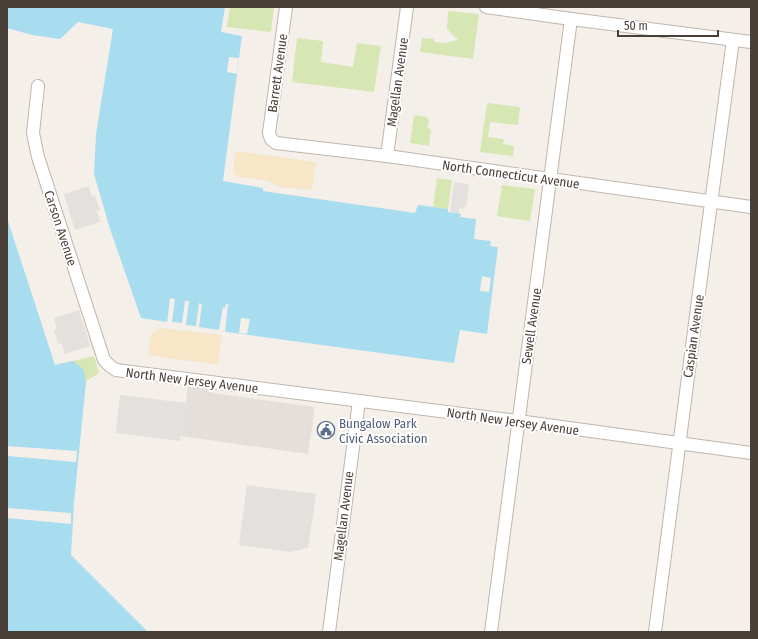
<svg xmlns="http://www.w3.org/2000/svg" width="758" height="639" font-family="'Fira Sans Condensed',sans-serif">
<rect width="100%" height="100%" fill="#f4efe9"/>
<!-- industrial -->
<polygon fill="#e4dfdb" points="188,386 213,389 213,393 315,407 308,454 181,436"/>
<!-- green -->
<g fill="#d7e7b3">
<polygon points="230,7 274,7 271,32 227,27"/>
<polygon points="448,11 479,14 473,59 420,52 422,38 434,39 434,42 445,43 458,40 447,29"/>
<polygon points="297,38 323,41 321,62 353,67 357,43 381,46 374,92 292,82"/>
<polygon points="487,103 520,107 518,125 490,122 488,137 504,139 503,144 514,146 513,156 480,152"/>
<polygon points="414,115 426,117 429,120 428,128 431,130 429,146 410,143"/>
<polygon points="437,178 452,180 448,209 433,207"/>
<polygon points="502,185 535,189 530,221 497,216"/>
<polygon points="94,356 99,373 86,381 85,393 55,365"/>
</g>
<!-- sand -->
<g fill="#f7e6c7">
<polygon points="235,151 316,162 312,190 280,187 266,180 244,178 233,174"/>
<polygon points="160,328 222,335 218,365 148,355 151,335"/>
</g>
<!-- parking -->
<g fill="#e3e0de">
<polygon points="454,182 469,184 466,207 464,207 463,209 459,208 459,214 450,212"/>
<polygon points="89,186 92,197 95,196 100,210 97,211 100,222 75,230 64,194"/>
<polygon points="79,310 90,346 65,354 61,343 58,344 54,330 57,329 54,318"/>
<polygon points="120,395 186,403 180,441 116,433"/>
<polygon points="247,485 316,494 308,548 290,552 239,545"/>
</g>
<!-- water -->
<g fill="#a8dcef">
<polygon points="7,7 225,7 221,32 242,36 223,181 263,188 263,191 415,213 418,205 448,209 448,212 461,214 460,217 476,219 474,239 491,241 490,246 498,247 487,334 460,330 454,363 198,328 182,324 141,318 110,229 94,174 96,134 113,29 78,22 60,39 32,35 7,28"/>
<polygon points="7,218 55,365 73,361 83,369 86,381 74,503 71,555 148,632 7,632"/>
</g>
<!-- pier -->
<g fill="#f4efe9">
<polygon points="229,57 239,58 237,74 227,72"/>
<polygon points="482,276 491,278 489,292 480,291"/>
<polygon points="170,298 175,299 172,322 182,323 185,301 189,301 186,325 196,326 199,303 202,304 199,327 219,330 223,307 225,308 226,304 228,304 225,332 167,324"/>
<polygon points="241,318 250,319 247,334 239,333"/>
<polygon points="7,446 77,451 76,462 7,456"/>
<polygon points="7,508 71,513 71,524 7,518"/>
</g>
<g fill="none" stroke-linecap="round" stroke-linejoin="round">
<defs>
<g id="street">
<polyline points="286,7 269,133 271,139 276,143 387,156 751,207"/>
<polyline points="486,7 571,19 751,42"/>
<polyline points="38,86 33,133 38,157 104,360 110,366 116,370 518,421 751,453"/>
<polyline points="387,156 407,7"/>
<polyline points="329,632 359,401"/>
<polyline points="491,632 571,19"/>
<polyline points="655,632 698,300 733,40"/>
</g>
</defs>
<!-- street casing -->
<use href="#street" stroke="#c0b6ac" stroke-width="14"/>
<!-- street -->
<use href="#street" stroke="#fff" stroke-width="12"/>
</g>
<!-- icons -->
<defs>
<symbol id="civic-ring" viewBox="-11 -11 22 22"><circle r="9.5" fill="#fff" stroke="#5c6f8a" stroke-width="1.5"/><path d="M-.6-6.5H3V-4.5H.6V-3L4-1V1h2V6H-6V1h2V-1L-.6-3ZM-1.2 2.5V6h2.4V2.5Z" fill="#5c6f8a"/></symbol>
</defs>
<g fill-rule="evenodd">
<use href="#civic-ring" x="316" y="420" width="20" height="20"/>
</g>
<g text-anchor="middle" stroke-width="4" stroke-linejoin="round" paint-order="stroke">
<!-- street labels -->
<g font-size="13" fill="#483f38" stroke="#fff">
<text transform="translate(277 73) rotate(-82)" y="5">Barrett Avenue</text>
<text transform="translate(397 82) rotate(-82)" y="5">Magellan Avenue</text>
<text transform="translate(511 174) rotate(8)" y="5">North Connecticut Avenue</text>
<text transform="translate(61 228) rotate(72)" y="5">Carson Avenue</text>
<text transform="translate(531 326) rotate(-82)" y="5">Sewell Avenue</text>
<text transform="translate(693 336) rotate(-82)" y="5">Caspian Avenue</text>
<text transform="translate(192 380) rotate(7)" y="5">North New Jersey Avenue</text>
<text transform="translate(513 421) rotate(8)" y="5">North New Jersey Avenue</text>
<text transform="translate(343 516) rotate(-83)" y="5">Magellan Avenue</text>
</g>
<!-- service labels -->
<g font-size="13" fill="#4e5e75" stroke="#fff" text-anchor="start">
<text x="339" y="428">Bungalow Park<tspan x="339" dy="15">Civic Association</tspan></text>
</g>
</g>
<!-- border -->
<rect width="758" height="639" fill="none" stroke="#483f38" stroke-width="16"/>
<!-- scale -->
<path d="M618 30v6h100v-6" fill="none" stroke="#483f38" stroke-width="2"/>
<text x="624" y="30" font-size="12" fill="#483f38" stroke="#ffffff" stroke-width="3" paint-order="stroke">50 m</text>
</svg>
